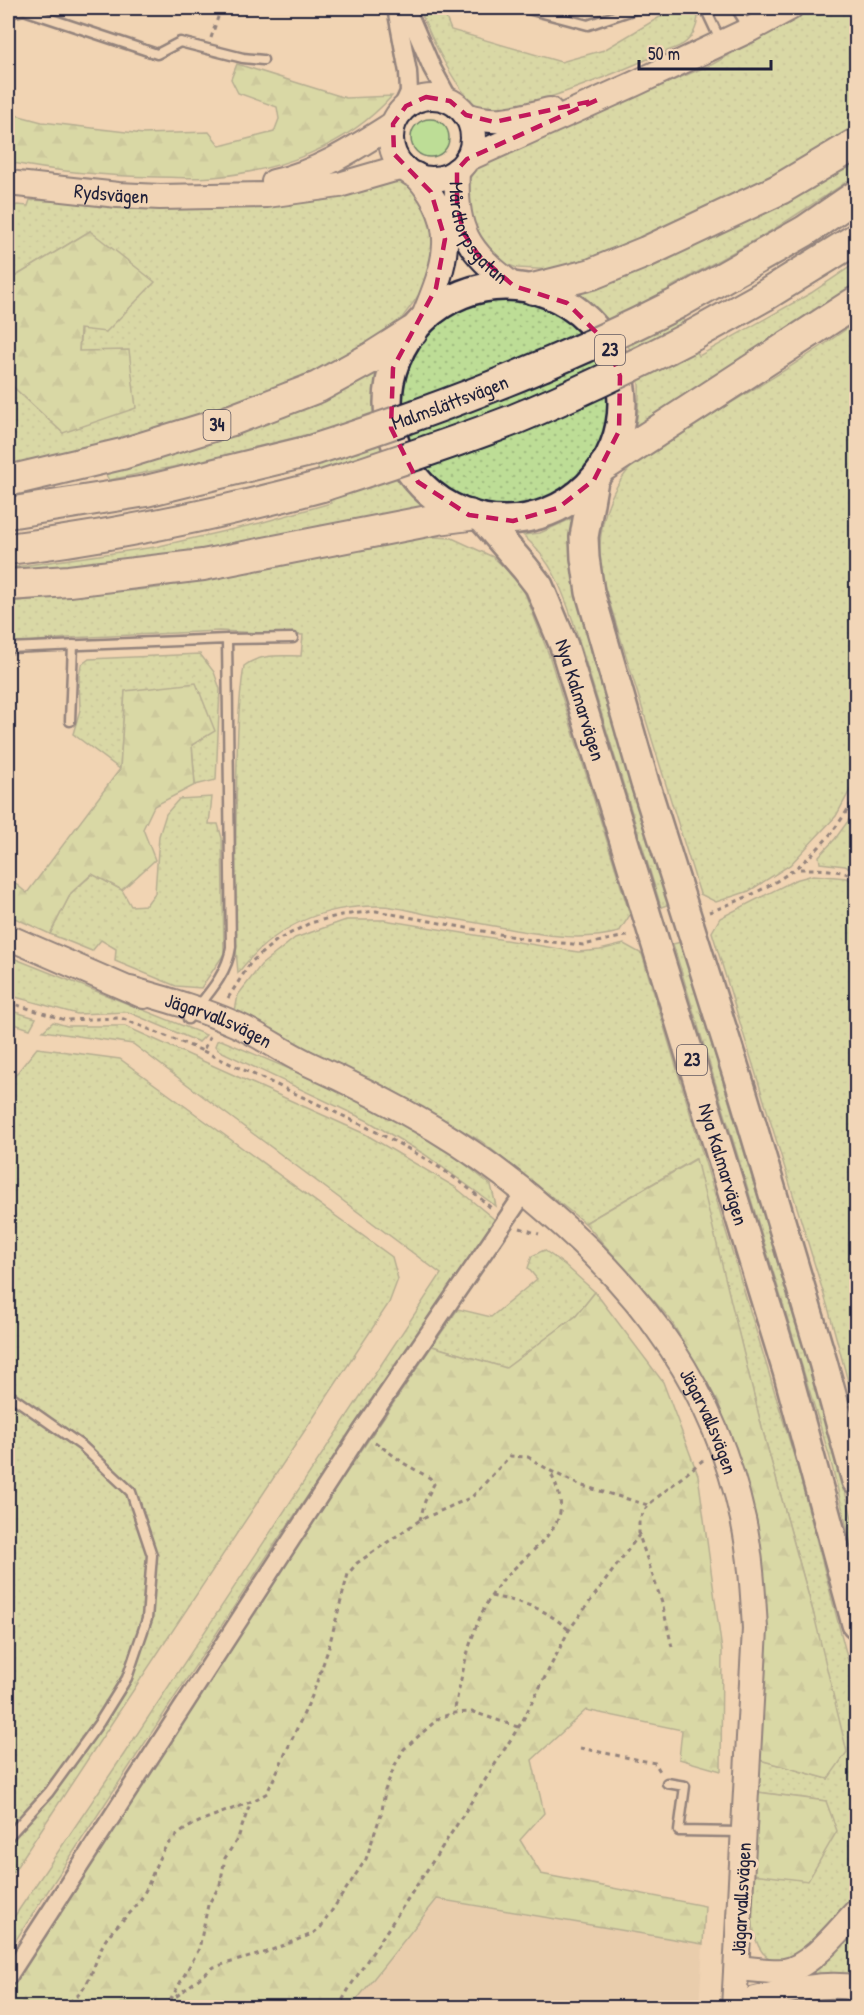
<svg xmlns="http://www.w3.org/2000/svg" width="864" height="2015" font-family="'Patrick Hand',sans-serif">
<defs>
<pattern id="grass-dots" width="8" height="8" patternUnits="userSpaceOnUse" patternTransform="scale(1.5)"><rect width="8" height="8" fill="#bddd96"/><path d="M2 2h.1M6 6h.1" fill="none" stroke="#a2bd82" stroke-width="1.8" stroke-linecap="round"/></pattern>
<pattern id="forest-firs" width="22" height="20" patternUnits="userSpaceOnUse" patternTransform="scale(1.5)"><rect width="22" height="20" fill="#bddd96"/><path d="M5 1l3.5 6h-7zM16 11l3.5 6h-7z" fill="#a2bd82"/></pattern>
</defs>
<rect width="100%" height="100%" fill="#f1d4b3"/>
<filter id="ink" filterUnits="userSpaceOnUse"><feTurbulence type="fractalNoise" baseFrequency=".0167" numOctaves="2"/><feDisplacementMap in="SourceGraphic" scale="12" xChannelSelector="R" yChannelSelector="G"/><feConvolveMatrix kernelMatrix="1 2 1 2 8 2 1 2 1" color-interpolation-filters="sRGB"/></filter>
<g filter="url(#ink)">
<!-- built -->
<polygon fill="#e0c5a5" points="437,1899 703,1944 699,2007 351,2008"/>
<!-- grass -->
<g fill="url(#grass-dots)" stroke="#708068" stroke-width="1.5">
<path d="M420 8H442L451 30 561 62 604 50 675 8 694 9 698 17C697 26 693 36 686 42 679 48 666 51 657 55 625 69 513 118 482 108 459 100 427 30 420 8Z"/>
<polygon points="811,8 856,8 856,131 746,193 613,251 557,270 517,268 498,261 474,234 464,188 477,166 489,156 713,64"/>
<path d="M856 155V176L776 228 669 288 699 356 811 293 856 263V293L635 432C637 417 640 400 639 385 637 342 609 319 579 294L765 211Z"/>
<polygon points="398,180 425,197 437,239 433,276 402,318 347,360 287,386 162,428 8,468 8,382 63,433 79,351 90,231 8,281 8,211 17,205 28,206 30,200 185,208"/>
<circle cx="506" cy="403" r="103"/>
<path d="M856 322V779L836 816 790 865 749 891 716 902 700 894 600 572C597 533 606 490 636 462 657 443 685 430 709 416 759 386 810 356 856 322Z"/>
<path d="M379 364C369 420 379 470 424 508L224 552 8 577V568L155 547 260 523 331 503 306 435 187 464 109 480 105 473Z"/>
<path d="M573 518C568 557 573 584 583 622L670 904 661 907 574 624C561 586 553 563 523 535L540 533Z"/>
<path d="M418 536 452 538 493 557 521 583 549 655 630 915 619 932C584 941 550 936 515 930 485 924 455 919 425 914 411 911 395 906 380 906 322 905 273 927 238 973 233 923 235 872 236 822 237 770 236 718 244 666 261 653 281 656 301 656L303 635 219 631 68 638 8 644V602L158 588Z"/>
<polygon points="200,654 214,672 220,689 216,780 195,785 192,744 125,692 120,769 73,734 80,710 79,677 81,665 89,659"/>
<polygon points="212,797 209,824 218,824 222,838 224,954 201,988 176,986 115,961 116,949 101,940 92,951 50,934 71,893 93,874 122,890 131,906 146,905 155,893 159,836 166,814 179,799"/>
<polygon points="856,810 856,871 845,866 820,863 819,856 835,839"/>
<polygon points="813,875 847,878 856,884 856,1411 829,1311 712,932 720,918 795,880"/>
<path d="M346 920H384L578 952 600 950 624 944 642 954 798 1469 856 1691V1893L804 1953C745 1984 751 1910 753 1874L826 1801 757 1792 760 1760 828 1779 814 1615 762 1428 695 1159 585 1223 481 1141 375 1081 242 1022 235 1011 238 995 261 965 295 938Z"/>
<polygon points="681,942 837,1460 856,1534 856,1564 830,1458 673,944"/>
<polygon points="8,956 206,1035 199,1042 128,1012 77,1014 8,995"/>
<polygon points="8,1010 36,1018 30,1029 8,1022"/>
<polygon points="53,1022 67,1026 125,1026 365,1134 455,1187 495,1220 277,1541 8,1952 8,1926 122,1757 441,1274 133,1044 43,1031"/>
<polygon points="221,1040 313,1079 396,1119 456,1157 491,1185 496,1206 424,1154 368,1121 218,1050 215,1046 217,1041"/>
<polygon points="37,1048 120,1059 392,1257 398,1279 389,1303 8,1880 8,1084"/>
<polygon points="544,1250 565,1265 595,1292 576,1316 506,1368 432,1346 458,1309 491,1317 537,1279 528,1268 532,1256"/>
<polygon points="852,1933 856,1976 827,1976 796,1980"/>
<polygon points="838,1998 856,2000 856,2007 778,2007"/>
</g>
<!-- forest -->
<g fill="url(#forest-firs)" stroke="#708068" stroke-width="1.5">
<path d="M237 64 346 98 392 96C346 147 279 171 213 177 195 179 176 177 158 177 108 176 57 172 8 162V113L42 122 143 134 209 132 220 146 274 132 279 119 277 107 238 93 231 79Z"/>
<polygon points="90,231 155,282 106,332 80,329 79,351 129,350 136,408 63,433 8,382 8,281"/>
<polygon points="196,683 215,731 192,745 195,785 154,806 143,829 155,860 122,890 92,874 71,893 50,934 8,915 8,878 27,893 120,769 125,691"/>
<polygon points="696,1159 762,1428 814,1615 847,1752 828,1779 760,1760 762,1577 757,1521 738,1459 718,1402 670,1319 585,1223"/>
<polygon points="595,1292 663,1382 698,1475 722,1651 721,1771 679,1759 682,1730 586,1710 532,1760 544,1813 520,1840 541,1874 705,1906 703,1944 437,1899 351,2007 8,2008 8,1988 41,1939 321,1510 432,1346 506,1368 576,1316"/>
<polygon points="757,1792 826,1801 837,1831 808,1881 753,1874"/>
</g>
<!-- park -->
<circle fill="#bddd96" stroke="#708068" stroke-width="1.5" cx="430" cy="138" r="19"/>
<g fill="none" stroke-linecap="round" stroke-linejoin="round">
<defs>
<g id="lane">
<polyline points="524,8 588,25 638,8"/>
<polyline points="705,8 721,42"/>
<polyline points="736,8 749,29"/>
<polyline points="8,13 24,10 157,54 180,42 243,58 263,60"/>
<polyline points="227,639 293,638"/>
<path d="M8 648 227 639 231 947C227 976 205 997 188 1019"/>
<polyline points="70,721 73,645"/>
<polyline points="8,1394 82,1446 131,1492 152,1555 147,1619 127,1678 99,1723 49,1792 8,1837"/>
<polyline points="667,1783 685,1786 679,1831 741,1832"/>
</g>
<g id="street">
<polyline points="396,8 408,72 409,92 400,112"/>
<polyline points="406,8 432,68 450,101"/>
<polyline points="8,1977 361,1432 525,1192"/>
</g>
<g id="secondary">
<circle cx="432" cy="138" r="41"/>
<path d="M466 115C497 126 520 117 550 110"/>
<polyline points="467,159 634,84 749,30 790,8"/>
<path id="s1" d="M457 170C454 230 467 251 514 286"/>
<path d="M416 175C461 226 446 263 423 319"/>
<path d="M274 182C319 172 355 148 393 124"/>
<path id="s2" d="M8 183 118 195 160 197 267 195 339 185 391 170 404 168"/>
<polyline points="8,937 144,996"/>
<path id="s3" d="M130 989C165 999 201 1009 235 1024 260 1035 282 1051 307 1063 351 1083 394 1105 435 1129 475 1153 513 1181 548 1212 646 1296 715 1390 743 1519 751 1555 753 1592 755 1629L734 2008"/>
<path d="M737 1968C752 1969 769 1972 784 1971 811 1967 838 1931 856 1912"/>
<path d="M735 2004C771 1996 819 1980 856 1988"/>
</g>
<g id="primary">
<circle cx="505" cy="403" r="117"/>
<polyline points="594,480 584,537 585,558 590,592 645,783 744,1097 823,1362 856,1481"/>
<path id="s4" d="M482 518 525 568 539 586 564 646 787 1371 856 1624"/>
</g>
<g id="highway">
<polyline points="533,289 592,274 646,252 780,189 856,144"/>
<polyline points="678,303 805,231 856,196"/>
<polyline points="692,336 764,296 856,239"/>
<polyline points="605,465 856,302"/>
<polyline points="8,481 122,454 229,421 318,387 371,358 412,332"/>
<polyline points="8,513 146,491 310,451"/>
<path d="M8 549C114 536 218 514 322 486"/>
<polyline points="8,585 69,581 203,565 438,519 469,515"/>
</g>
</defs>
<!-- lane casing -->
<use href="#lane" stroke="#22223b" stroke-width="13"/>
<!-- street casing -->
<use href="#street" stroke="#22223b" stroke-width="21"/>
<!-- secondary casing -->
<use href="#secondary" stroke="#22223b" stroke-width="28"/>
<!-- primary casing -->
<use href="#primary" stroke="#22223b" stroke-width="32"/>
<!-- highway casing -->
<use href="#highway" stroke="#22223b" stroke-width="34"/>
<!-- path -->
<g stroke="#22223b" stroke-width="3" stroke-dasharray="4.5 4.5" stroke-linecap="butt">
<polyline points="211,38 221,8"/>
<path d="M800 869C819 869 838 869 856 877"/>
<path d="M709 912C776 888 821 860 856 795"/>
<polyline points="228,998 251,962 276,941 310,923 341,915 376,911 531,940 583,945 631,935"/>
<polyline points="8,1002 65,1020 121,1018 203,1051 211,1034"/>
<path d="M203 1051C243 1070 284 1088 324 1107 382 1134 446 1164 492 1209"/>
<polyline points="520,1228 539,1234"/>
<polyline points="375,1442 405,1464 430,1478 434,1484 425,1501 420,1520"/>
<path d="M491 1596C525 1603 542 1606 569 1630"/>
<polyline points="672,1647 662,1603 639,1535 639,1520 648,1505 703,1460"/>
<path d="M518 1727 473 1712 454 1713C463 1669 472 1617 502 1581 518 1562 552 1539 559 1516 564 1502 556 1484 550 1472"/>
<polyline points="580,1748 655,1763 661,1773"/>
<polyline points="169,2002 214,1967 264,1953 312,1934 321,1927 366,1859 382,1811 385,1790 395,1765 404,1749 439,1718 454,1713"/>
<path d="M62 2008C69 2002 78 1997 83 1989 95 1973 96 1952 109 1935 119 1922 133 1913 142 1897 154 1877 156 1853 175 1837 200 1815 239 1811 267 1793L312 1696 328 1650 348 1574 357 1563 420 1520 472 1497 510 1456 528 1457 549 1470 579 1485 648 1505"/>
<polyline points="166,2008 199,1949 208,1905 220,1885 225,1858 238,1838 250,1804"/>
<polyline points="338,2008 351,1985 456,1826 523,1720 569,1630 639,1535"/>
</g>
<!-- lane -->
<use href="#lane" stroke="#f2d6b8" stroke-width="8"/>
<!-- street -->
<use href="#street" stroke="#f2d6b8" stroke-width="16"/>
<!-- secondary -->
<use href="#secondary" stroke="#f2d6b8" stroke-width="24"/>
<!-- primary -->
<use href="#primary" stroke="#f2d6b8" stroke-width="27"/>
<!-- highway -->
<use href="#highway" stroke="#f2d6b8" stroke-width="30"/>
<defs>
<g id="highway-bridge">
<path id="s5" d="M310 451C438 410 559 364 678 303"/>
<path d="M322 486C386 465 451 444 513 420 574 395 634 366 692 336"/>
</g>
</defs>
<!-- highway-bridge casing -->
<use href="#highway-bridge" stroke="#22223b" stroke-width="34" stroke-linecap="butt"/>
<!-- highway-bridge -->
<use href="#highway-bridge" stroke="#f2d6b8" stroke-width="30"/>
</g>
</g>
<!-- marked area -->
<path d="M0 0H864V2015H0ZM426 97 450 101 466 115 494 122 597 100 467 159 457 170V202L463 232 479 256 514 286 567 303 606 342 620 376 619 431 594 480 558 508 513 521 469 515 418 482 391 428 393 368 436 288 445 239 431 192 394 154 393 124 406 106Z" fill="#f1d4b3" fill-opacity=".55" fill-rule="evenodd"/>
<path fill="none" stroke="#c2185b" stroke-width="4.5" stroke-dasharray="12 8" stroke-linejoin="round" d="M426 97 450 101 466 115 494 122 597 100 467 159 457 170V202L463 232 479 256 514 286 567 303 606 342 620 376 619 431 594 480 558 508 513 521 469 515 418 482 391 428 393 368 436 288 445 239 431 192 394 154 393 124 406 106Z"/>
<g text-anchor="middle" stroke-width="6" stroke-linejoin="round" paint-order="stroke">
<!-- shield labels -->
<g fill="#f2d6b8" stroke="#605860" stroke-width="1.5">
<rect x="595" y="335" width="30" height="30" rx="4.5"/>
<rect x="203.5" y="410" width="27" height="30" rx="4.5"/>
<rect x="677" y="1045" width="30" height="30" rx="4.5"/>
</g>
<g font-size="18" font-weight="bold" fill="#22223b">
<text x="610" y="356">23</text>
<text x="217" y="431">34</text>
<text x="692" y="1066">23</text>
</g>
<!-- street labels -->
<g font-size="20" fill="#22223b" stroke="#f2d6b8">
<text dy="7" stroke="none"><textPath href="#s2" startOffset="104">Rydsvägen</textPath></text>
<text dy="7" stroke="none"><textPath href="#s1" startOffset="69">Mårdtorpsgatan</textPath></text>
<text dy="7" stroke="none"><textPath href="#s5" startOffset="148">Malmslättsvägen</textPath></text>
<text dy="7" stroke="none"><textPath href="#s4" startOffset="210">Nya Kalmarvägen</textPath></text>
<text dy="7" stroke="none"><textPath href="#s3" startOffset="94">Jägarvallsvägen</textPath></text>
<text dy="7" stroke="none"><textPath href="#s4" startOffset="696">Nya Kalmarvägen</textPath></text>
<text dy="7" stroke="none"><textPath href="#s3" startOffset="744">Jägarvallsvägen</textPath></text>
<text transform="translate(741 1899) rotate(-87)" y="7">Jägarvallsvägen</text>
</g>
</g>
<!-- margin -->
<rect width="864" height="2015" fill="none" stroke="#f2d6b8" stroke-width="30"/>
<rect x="15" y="15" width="834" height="1985" fill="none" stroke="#22223b" stroke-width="2" filter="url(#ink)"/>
<!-- scale -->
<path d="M639 60v9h132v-9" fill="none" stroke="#22223b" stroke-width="3"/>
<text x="648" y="60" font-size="18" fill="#22223b" stroke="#f2d6b8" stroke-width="4.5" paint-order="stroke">50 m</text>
</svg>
